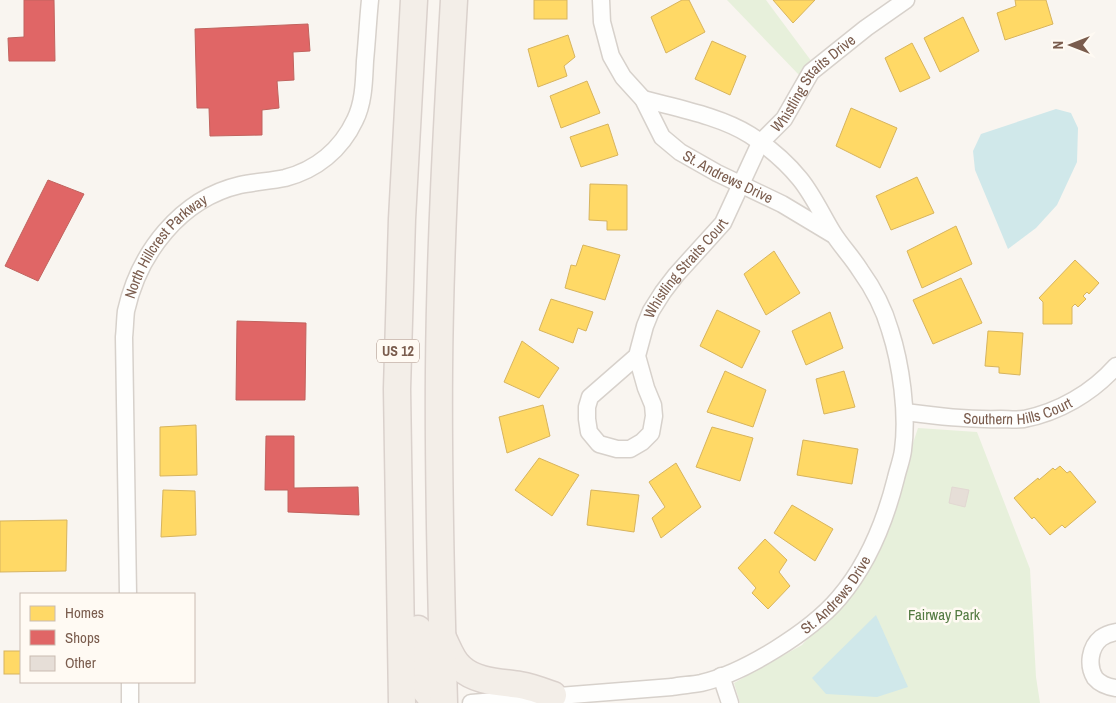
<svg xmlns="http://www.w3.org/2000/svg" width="1116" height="703" font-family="'Archivo Narrow',sans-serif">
<rect width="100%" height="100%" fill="#f9f5f0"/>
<!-- green -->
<g fill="#e7f0db">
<polygon points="727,0 766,0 812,62 800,76"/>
<polygon points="918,428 977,432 1030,569 1036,677 1040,703 740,703 734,683 802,645 874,562"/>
</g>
<!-- water -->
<g fill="#d0e8ea">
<polygon points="1056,109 1071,113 1078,128 1077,162 1057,205 1036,228 1008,249 975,170 973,151 981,134"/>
<polygon points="876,615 908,687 877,697 826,694 812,678"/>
</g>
<!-- homes -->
<g fill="#ffd966" stroke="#d7b45e">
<rect x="534" y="0" width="33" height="19"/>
<polygon points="682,0 689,0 705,32 666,53 651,17"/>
<polygon points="773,0 815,0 793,23"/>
<polygon points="1015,0 1046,0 1053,24 1005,40 997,13 1016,6"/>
<polygon points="963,17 979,51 940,72 924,38"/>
<polygon points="568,35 575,57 564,66 567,76 538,87 528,49"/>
<polygon points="712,41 746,56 730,95 695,79"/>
<polygon points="912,43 930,78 900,92 885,58"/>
<polygon points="587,81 600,113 561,128 550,96"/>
<polygon points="851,108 897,128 880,168 836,146"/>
<polygon points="608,124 618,155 581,167 570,137"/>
<polygon points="917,177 934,213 891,230 876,196"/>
<polygon points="590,184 627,185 627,230 607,230 607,221 589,220"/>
<polygon points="956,226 972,264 922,288 907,251"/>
<polygon points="583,245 620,255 605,300 565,288 571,265 576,266"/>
<polygon points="774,251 800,293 766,315 744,274"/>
<polygon points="1075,260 1099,283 1089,294 1087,292 1083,296 1086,299 1078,307 1075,304 1072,307 1072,324 1043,324 1043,302 1039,298"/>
<polygon points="961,278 982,323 933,344 913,300"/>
<polygon points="551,299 593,312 586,331 578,328 573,343 539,330"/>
<polygon points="717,310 760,331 742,368 700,346"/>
<polygon points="830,312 843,348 806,365 792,331"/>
<polygon points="988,331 1023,333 1020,375 999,373 999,367 985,366"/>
<polygon points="522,341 559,368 539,398 504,382"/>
<polygon points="725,371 766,390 753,427 707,412"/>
<polygon points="844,371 855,407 824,414 816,379"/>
<polygon points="543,405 550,436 507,453 499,417"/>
<polygon points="196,425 197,475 160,476 160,427"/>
<polygon points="712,427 753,438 740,481 696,467"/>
<polygon points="803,440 858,449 852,484 797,475"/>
<polygon points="539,458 579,475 552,516 515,490"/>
<polygon points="676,463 701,507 661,538 652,518 665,507 649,482"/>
<polygon points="1060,466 1067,473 1070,471 1096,502 1065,528 1062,525 1050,535 1034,517 1032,519 1014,498 1038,478 1039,480 1053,468 1055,470"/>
<polygon points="163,490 195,491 196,535 161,537"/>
<polygon points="591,490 639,495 634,532 587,525"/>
<polygon points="792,505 833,529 815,561 774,533"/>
<polygon points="67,520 66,571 0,572 0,521"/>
<polygon points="765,539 787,560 779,572 790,586 768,609 752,593 756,588 738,568"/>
<rect x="4" y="651" width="17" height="23"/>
</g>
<!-- shops -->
<g fill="#e06666" stroke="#c1635e">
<polygon points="24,0 54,0 55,61 9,61 8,38 24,37"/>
<polygon points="308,24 310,51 293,52 294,80 277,81 279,108 262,110 262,135 210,136 209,108 197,108 195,29"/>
<polygon points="48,180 84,194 38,281 5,266"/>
<polygon points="237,321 306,323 305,400 236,400"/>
<polygon points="266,436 294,436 294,488 358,487 359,515 288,512 288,490 265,490"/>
</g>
<!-- building -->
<polygon fill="#e6ded7" stroke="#e2d8d2" points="952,487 969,490 965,507 949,503"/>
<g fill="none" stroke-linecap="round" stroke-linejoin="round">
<defs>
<g id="minor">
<path id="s1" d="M601 0 602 22 611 56 623 77 643 99 662 137 680 152 717 173 782 204 832 234"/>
<path id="s2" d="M637 356 590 397 587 407V419L589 432 599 444 617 449H630L642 442 651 433 654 416 653 405 646 388 637 356 645 326 651 311 663 292 676 275 723 223 760 143 784 119 811 72 866 28 906 0"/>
<path id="s3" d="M905 412C936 416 968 420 1001 419 1008 419 1016 420 1024 419 1059 412 1092 393 1116 366"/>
<path id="s4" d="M128 594 124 337C125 328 125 319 126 311 139 253 180 199 240 185 254 182 270 181 285 178 316 170 341 150 355 120 364 102 364 80 365 61 367 40 368 20 370 0"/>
<path d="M1116 632C1111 633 1105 635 1101 638 1090 647 1087 665 1095 678 1100 684 1109 687 1116 688"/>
<polyline points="721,676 730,703"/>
<polyline points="130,682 130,703"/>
<path id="s5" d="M471 703 672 687C681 685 691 685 701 683 744 673 810 632 839 598 868 564 885 522 896 478 898 469 902 459 903 450 908 414 901 364 890 330 884 309 873 288 860 270 852 257 841 246 833 233 822 215 813 195 800 179 787 163 767 146 750 135 720 116 676 108 643 99"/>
</g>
<g id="primary">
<path d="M418 629C418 648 416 673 425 690 428 696 435 699 440 703"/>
<path d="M443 638C448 648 452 661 461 668 476 682 501 682 520 685 532 687 542 691 553 695"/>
<polyline points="402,703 397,389 402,219 414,0"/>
<path d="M444 703C441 592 438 481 439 370 440 247 447 123 454 0"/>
</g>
</defs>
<!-- minor casing -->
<use href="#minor" stroke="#d7d1cb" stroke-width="19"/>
<!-- primary casing -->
<use href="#primary" stroke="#dad1cc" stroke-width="29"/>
<!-- minor -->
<use href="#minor" stroke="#fefefd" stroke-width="16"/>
<!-- primary -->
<use href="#primary" stroke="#f3eee8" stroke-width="26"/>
</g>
<g text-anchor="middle" stroke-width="5" stroke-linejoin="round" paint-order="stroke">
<!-- shield labels -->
<rect fill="#fffaf3" stroke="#a28b7f" stroke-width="1" x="377" y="339.5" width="42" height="23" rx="4"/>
<g font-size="14" font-weight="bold" fill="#7a5c4d">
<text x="398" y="356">US 12</text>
</g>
<!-- street labels -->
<g font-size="15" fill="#7a5c4d" stroke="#fffaf3">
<text dy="5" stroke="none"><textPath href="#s2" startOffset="582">Whistling Straits Drive</textPath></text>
<text dy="5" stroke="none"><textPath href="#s1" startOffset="231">St. Andrews Drive</textPath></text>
<text dy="5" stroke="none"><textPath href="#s4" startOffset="361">North Hillcrest Parkway</textPath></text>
<text dy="5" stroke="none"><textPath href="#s2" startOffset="354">Whistling Straits Court</textPath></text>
<text dy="5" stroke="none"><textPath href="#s3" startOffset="114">Southern Hills Court</textPath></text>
<text dy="5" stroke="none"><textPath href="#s5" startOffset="395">St. Andrews Drive</textPath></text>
</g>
<!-- park labels -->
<g font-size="15" fill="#537a41" stroke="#fffaf3">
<text x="944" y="620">Fairway Park</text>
</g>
</g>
<!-- legend -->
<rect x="20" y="593" width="175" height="90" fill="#fffaf3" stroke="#cabbb1"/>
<rect x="30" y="606" width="25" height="15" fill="#ffd966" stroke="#cabbb1"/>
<text x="65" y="618" font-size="15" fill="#7a5c4d">Homes</text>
<rect x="30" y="630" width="25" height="15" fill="#e06666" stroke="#cabbb1"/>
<text x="65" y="643" font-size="15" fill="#7a5c4d">Shops</text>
<rect x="30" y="656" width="25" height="15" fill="#e6ded7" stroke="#cabbb1"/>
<text x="65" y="668" font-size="15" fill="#7a5c4d">Other</text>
<!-- north arrow -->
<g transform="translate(1071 45) rotate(270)" stroke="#fffaf3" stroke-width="4" paint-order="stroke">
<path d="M0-4L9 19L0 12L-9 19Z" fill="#7a5c4d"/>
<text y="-8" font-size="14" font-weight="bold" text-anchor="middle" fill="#7a5c4d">N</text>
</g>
</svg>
